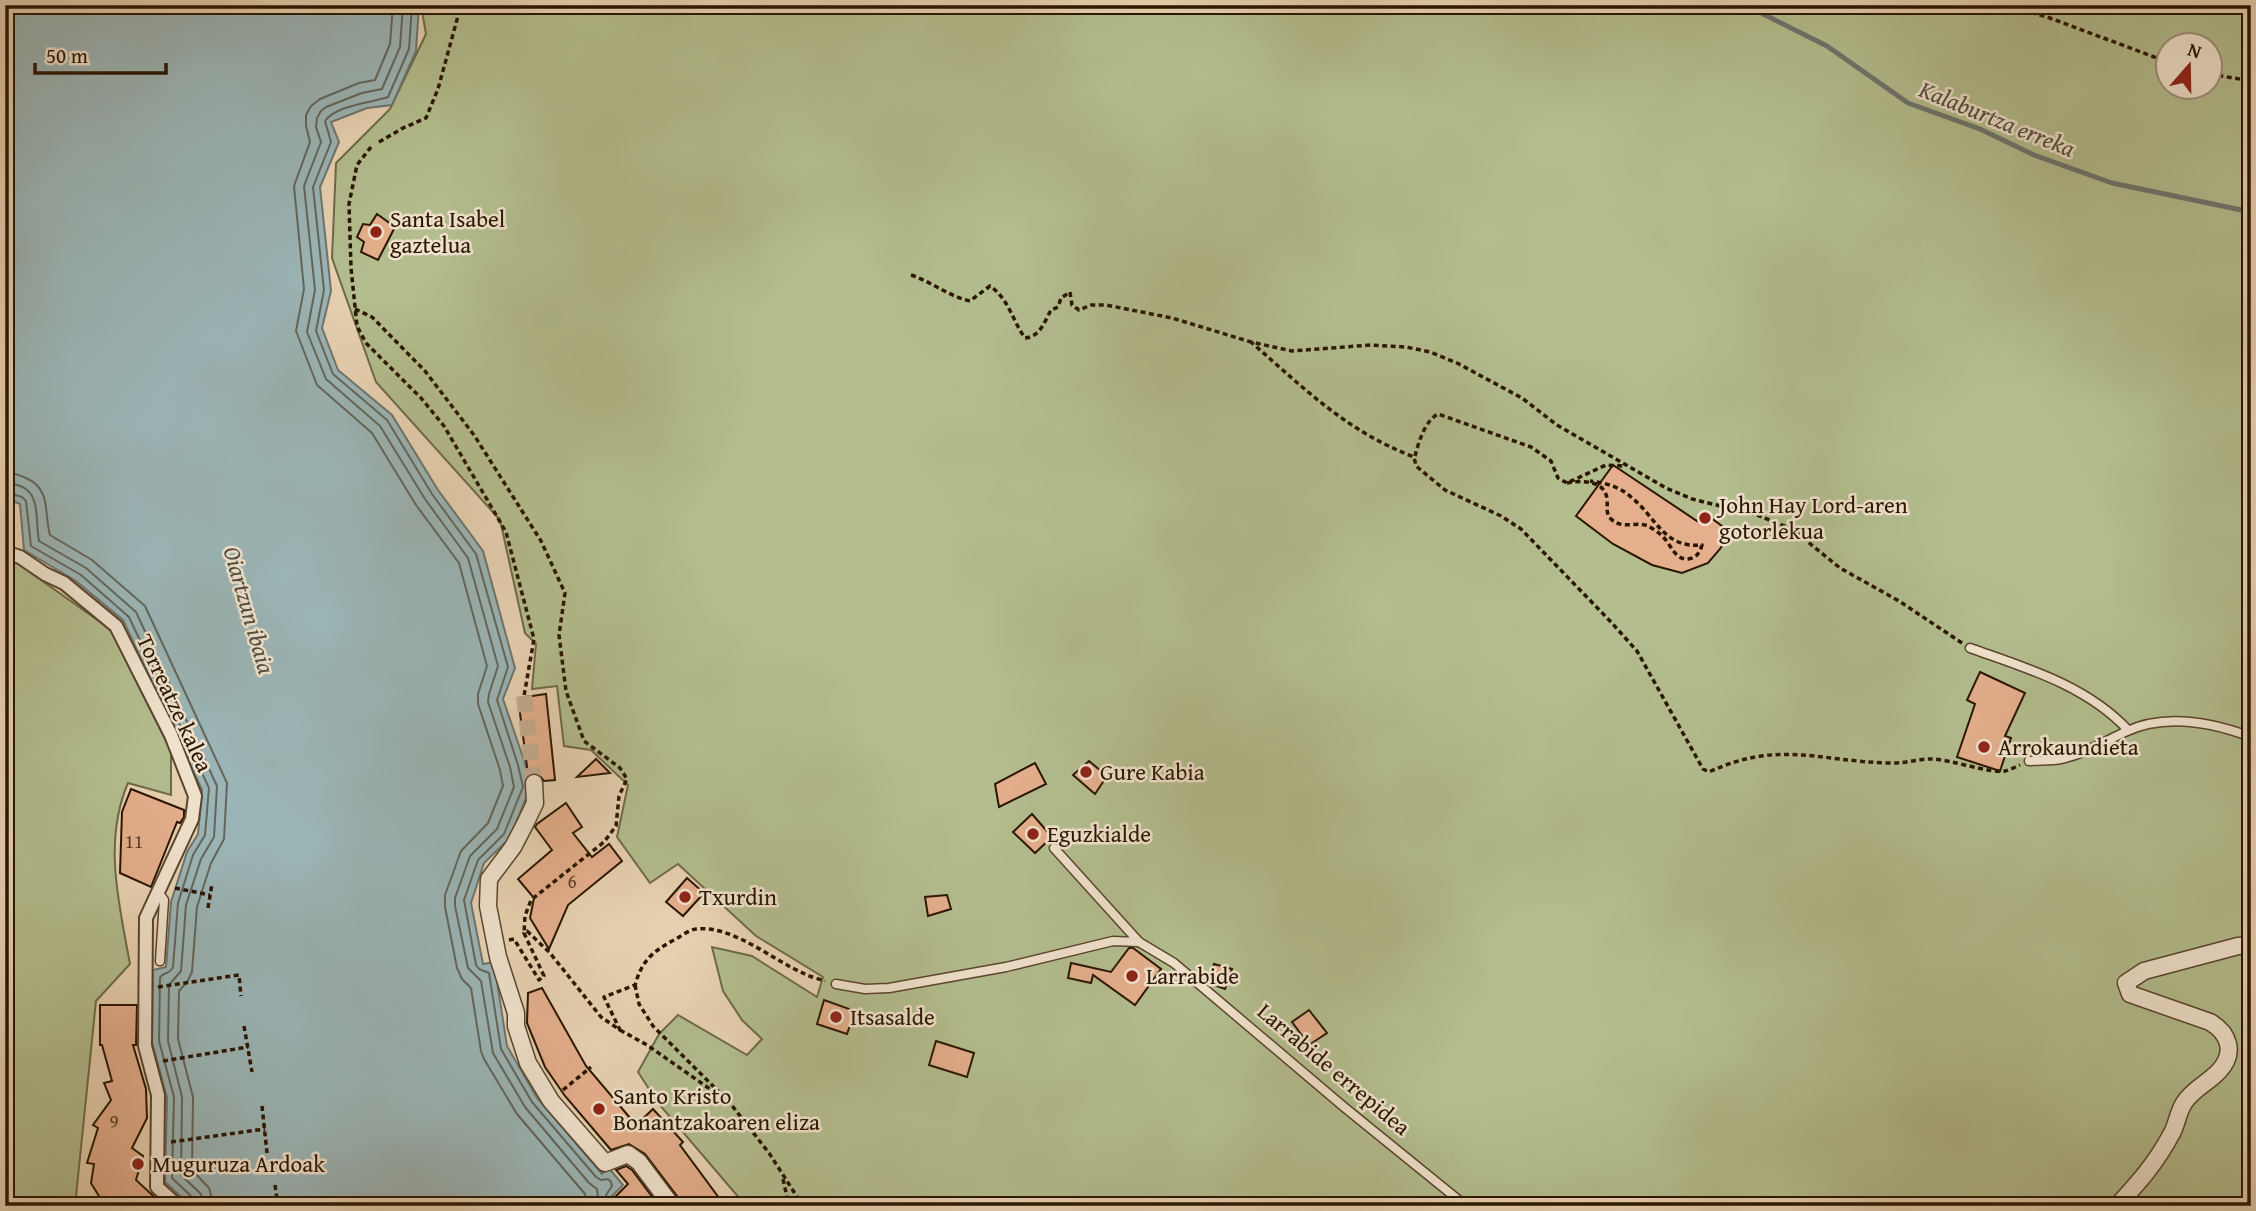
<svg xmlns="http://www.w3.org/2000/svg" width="2256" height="1211" font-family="'Gentium Book Plus',serif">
<rect width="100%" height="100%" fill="#e8d2b2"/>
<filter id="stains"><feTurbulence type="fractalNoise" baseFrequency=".00286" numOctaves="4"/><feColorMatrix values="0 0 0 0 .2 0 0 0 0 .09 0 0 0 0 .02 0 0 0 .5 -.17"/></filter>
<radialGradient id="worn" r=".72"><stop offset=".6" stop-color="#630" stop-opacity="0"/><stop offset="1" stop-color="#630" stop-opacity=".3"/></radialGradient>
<!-- green -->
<g fill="#b3bd8e" stroke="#6e6a48" stroke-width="2" fill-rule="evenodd">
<path d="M421 5H2251V1206H746L658 1103 638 1072 659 1034 678 1015 747 1055 762 1039 742 1020 723 991 712 947 752 956 817 997 823 977 756 936 678 864 650 883 617 837 628 785 591 750 564 746 557 686 532 689 536 644 525 633 500 520 376 382 332 258 336 163 390 109 426 34ZM2168 46H2210V88H2168Z"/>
<path d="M5 560 17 563 110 629 171 751V795L128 783C103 841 119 904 130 964L96 1001 75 1206H5Z"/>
</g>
<!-- water -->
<polygon fill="#9bb5b6" stroke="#6d756e" stroke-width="2" points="5,5 419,5 416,51 392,105 367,108 331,122 339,142 320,187 331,291 322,328 338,370 392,415 438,490 483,551 515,668 503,699 525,763 530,788 510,838 484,863 471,903 483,964 494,962 507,1046 537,1098 602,1174 608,1167 623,1185 612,1196 616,1206 191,1206 165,1182 167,1098 152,1042 153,970 166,967 171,902 187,852 198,834 202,790 123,620 76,581 24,550 20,504 5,498"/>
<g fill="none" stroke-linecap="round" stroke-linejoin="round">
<!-- shore -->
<g stroke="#62665c" stroke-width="2">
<polyline points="393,5 390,44 375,80 359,83 320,99 311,106 306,115 306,126 310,142 294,186 304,289 296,331 317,385 372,433 416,505 459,563 487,666 478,694 478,704 500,770 503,786 488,823 461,851 445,895 445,907 457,968 462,979 471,988 481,1051 484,1059 517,1114 585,1194 588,1206"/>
<polyline points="403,5 400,47 382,89 362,93 326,107 321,111 317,118 316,127 321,142 304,186 315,290 307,332 326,379 380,426 425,499 468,558 498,666 489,694 488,702 510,767 514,787 497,829 470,856 455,898 455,906 468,968 481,981 493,1053 525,1107 589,1183 597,1189 599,1206"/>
<path d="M412 5 409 49 388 97C371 103 336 105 325 121L331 142 313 187 324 290 316 331 333 374 387 420 432 494 476 554 508 667 497 700 518 765 523 787 504 834 478 860 464 900 476 965 479 969 489 973 501 1049 532 1102 596 1177 601 1180 608 1179 611 1182 612 1186 606 1195 609 1206"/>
<path d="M5 472C14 473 20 475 28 479 51 490 44 514 50 535L92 560 145 606 227 783 224 839 211 863 197 907 192 972 187 982 179 991 178 1039 193 1097 192 1170 209 1188 214 1206"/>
<path d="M5 483C44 485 34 514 39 541L86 568 136 612 217 786 214 837 201 859 186 905 181 971 169 985 168 1041 182 1097 181 1175 201 1194 204 1206"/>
<path d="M5 492 22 497 26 501 31 546 81 575 129 617 209 788 205 835 193 855 178 903 173 967C170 975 162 972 160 978L159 1041 174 1097 172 1178 193 1198 195 1206"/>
</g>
<!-- stream -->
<polyline stroke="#6d756e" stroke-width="5" points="1753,5 1763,14 1827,46 1908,103 1980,129 2034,155 2112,183 2251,212"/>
</g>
<!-- building -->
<g fill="#e5af8d" stroke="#291601" stroke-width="2">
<polygon points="377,214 395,227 378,260 361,252 364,242 357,237 363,224 370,225"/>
<polygon points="1613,465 1697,521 1703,512 1730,532 1720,549 1708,563 1682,573 1652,565 1613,544 1576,516"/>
<polygon points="1980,672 2025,693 2005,736 2011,738 2000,771 1957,757 1975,704 1967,700"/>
<polygon points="546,694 555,780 544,781 538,773 528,774 518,698"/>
<polygon points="596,759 610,773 577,777"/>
<polygon points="1089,761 1107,776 1095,794 1073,775"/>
<polygon points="1035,763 1046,784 999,807 995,784"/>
<polygon points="131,789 184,810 184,817 180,823 177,822 151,887 120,873 122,812"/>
<polygon points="566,803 582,827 573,833 592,857 609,844 622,861 568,905 549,949 530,918 534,898 518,879 552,850 535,827 537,824"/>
<polygon points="1032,814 1052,837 1035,853 1013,832"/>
<polygon points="687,878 704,893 683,916 666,902"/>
<polygon points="947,895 951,909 928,916 925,897"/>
<polygon points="1129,948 1133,948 1161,969 1135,1005 1093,975 1091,983 1068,978 1071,963 1111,972"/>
<polygon points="1214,964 1232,969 1225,989 1208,983"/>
<polygon points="542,988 586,1066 636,1125 653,1109 683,1142 680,1145 725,1206 682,1206 680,1200 645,1154 629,1144 611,1150 565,1096 545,1067 527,1023 528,993"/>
<polygon points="824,1000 855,1011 847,1034 817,1024"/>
<polygon points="100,1005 137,1005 136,1045 133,1045 146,1089 147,1118 132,1148 143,1156 136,1180 164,1206 105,1206 91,1183 94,1164 87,1163 98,1128 93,1125 111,1100 104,1083 112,1081 102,1045 100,1045"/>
<polygon points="1309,1010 1327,1033 1309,1045 1292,1022"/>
<polygon points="936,1041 974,1053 967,1077 929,1065"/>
<polygon points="626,1166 632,1170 659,1206 621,1206 615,1197 628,1184 616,1170"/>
</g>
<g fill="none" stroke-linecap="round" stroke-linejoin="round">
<!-- minor-tunnel -->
<polyline stroke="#c2ac8f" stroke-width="16" stroke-dasharray="16 8" stroke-linecap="butt" points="524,696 534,783"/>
<defs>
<g id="service">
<path d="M1970 648C2026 668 2086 685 2128 730"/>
<path d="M2029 761C2039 760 2051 761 2061 759 2084 754 2104 742 2125 732 2165 713 2211 722 2251 737"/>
<polyline points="1054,848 1139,942 1174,963 1344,1107 1466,1206"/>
<polyline points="158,892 164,900 160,961"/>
<polyline points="836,984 865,989 889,988 1006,967 1113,941 1139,942"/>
</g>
<polyline id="pedestrian" points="5,552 20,557 45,574 64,583 116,626 171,735 195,796 192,819 146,918 145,1046 158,1095 157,1187 178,1206"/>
<g id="minor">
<polyline points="534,783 535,803 525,824 513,847 489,879 488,906 498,957 516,1013 516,1026 528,1063 551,1101 605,1163 628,1154 639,1162 672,1206"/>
<path d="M2117 1206C2140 1181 2156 1163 2172 1133 2177 1124 2178 1112 2184 1103 2193 1089 2208 1083 2219 1071 2236 1053 2229 1033 2210 1022L2130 994 2126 983 2144 971 2238 946 2251 945"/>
</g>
</defs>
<!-- service casing -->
<use href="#service" stroke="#59452d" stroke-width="11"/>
<!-- pedestrian casing -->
<use href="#pedestrian" stroke="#59452d" stroke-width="16"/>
<!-- minor casing -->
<use href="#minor" stroke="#59452d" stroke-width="19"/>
<!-- path -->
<g stroke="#291601" stroke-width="3.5" stroke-dasharray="5 3.5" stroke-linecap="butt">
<polyline points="2007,5 2047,17 2168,62"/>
<polyline points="2210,74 2251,81"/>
<polyline points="379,142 403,128 426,118 438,89 458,16 457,5"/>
<polyline points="371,147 357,165 349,204 351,268 357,326 366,343 421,398 444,426 506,532 534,639 524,696"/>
<path d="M911 275C932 282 948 296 970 301L990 286C1009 299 1012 320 1025 338 1040 337 1045 321 1051 310L1058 307 1061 298 1070 292 1072 305 1079 310 1091 305H1106L1172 318 1251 342"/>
<polyline points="355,309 372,317 425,371 474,435 541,541 565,593 559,635 566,691 584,741 620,768 627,779 619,796 616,826 604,842 531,900 525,916 524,933"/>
<path d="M1415 456C1419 441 1425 421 1438 414L1531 447 1551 461 1558 478 1567 483 1606 465 1624 466"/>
<path d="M1567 483C1581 480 1605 480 1607 499 1608 508 1605 512 1611 519 1622 530 1636 521 1648 526 1652 528 1658 532 1661 535 1671 543 1674 560 1688 559 1697 558 1700 552 1702 545 1664 549 1656 517 1631 497 1619 486 1605 483 1590 481"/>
<path d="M1962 643 1899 601 1840 568 1792 529 1757 515 1692 499 1666 488 1557 425 1522 398 1457 363 1430 352 1406 347 1371 345 1292 351 1251 342C1305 389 1346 431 1414 457L1416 466 1445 490 1501 516 1521 529 1610 621 1637 651 1703 769 1709 772C1778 740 1818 761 1888 763 1903 764 1917 759 1931 759 1949 759 1992 774 2005 771 2010 770 2015 767 2020 765"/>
<polyline points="175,888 210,895"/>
<polyline points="208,908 212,884"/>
<path d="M509 940 514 939 539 980 544 976 524 933 527 931 550 953 601 1017 620 1030 604 997 635 985C642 961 651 953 672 941 679 938 688 930 696 929 733 925 772 960 805 974 811 977 819 979 825 981"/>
<polyline points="635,985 639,1004 653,1026 723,1096"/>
<polyline points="158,987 239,975 241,996"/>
<polyline points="244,1026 252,1072"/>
<polyline points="620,1030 647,1045 730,1103 769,1153 803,1206"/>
<polyline points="163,1061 248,1047"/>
<polyline points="563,1090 591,1067"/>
<polyline points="262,1106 267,1153"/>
<polyline points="171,1142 265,1129"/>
<polyline points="783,1179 789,1206"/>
<polyline points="275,1185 278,1206"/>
<polyline points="257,1206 278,1202"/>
</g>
<!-- service -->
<use href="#service" stroke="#f0e2cd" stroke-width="8"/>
<!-- pedestrian -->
<use href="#pedestrian" stroke="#f0e2cd" stroke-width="12"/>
<!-- minor -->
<use href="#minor" stroke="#f0e2cd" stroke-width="16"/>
</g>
<!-- markers -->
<g fill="#8f2418" stroke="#f0e2cd" stroke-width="2.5">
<circle cx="376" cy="232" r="7"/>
<circle cx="1705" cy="518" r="7"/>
<circle cx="1984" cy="747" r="7"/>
<circle cx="1086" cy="772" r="7"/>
<circle cx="1033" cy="834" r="7"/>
<circle cx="685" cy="897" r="7"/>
<circle cx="1132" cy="976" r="7"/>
<circle cx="836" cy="1017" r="7"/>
<circle cx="599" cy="1109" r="7"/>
<circle cx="138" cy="1164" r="7"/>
</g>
<g text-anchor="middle" stroke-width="5" stroke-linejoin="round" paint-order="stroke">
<!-- number labels -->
<g font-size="19" fill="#583c24">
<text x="134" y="848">11</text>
<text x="572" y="888">6</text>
<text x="114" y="1128">9</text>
</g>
<!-- poi labels -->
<g font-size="23" fill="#291601" stroke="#f0e2cd" text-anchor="start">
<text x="390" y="227">Santa Isabel<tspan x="390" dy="26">gaztelua</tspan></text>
<text x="1719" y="513">John Hay Lord-aren<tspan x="1719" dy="26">gotorlekua</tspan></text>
<text x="1998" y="755">Arrokaundieta</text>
<text x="1100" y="780">Gure Kabia</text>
<text x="1047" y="842">Eguzkialde</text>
<text x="699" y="905">Txurdin</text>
<text x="1146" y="984">Larrabide</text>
<text x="850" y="1025">Itsasalde</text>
<text x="613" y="1104">Santo Kristo<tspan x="613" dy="26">Bonantzakoaren eliza</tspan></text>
<text x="152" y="1172">Muguruza Ardoak</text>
</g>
<!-- street labels -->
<g font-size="23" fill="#291601" stroke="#f0e2cd">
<text transform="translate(175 703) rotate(65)" y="8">Torreatze kalea</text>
<text transform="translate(1334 1069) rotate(40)" y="8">Larrabide errepidea</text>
</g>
<!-- water labels -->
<g font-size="24" font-style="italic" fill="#514e40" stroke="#f0e2cd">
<text transform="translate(1997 119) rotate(22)" y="8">Kalaburtza erreka</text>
<text transform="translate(249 610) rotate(74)" y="8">Oiartzun ibaia</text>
</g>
</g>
<!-- margin -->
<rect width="2256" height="1211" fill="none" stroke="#e8d2b2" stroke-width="28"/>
<rect x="7" y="7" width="2242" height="1197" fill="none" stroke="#291601" stroke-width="3.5"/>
<rect x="14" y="14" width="2228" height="1183" fill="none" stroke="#291601" stroke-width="2"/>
<!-- north arrow -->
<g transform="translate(2189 66) rotate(20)"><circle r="33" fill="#f0e2cd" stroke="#a0907b" stroke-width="2"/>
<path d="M0-5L12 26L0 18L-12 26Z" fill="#8f2418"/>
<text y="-10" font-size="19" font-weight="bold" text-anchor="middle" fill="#291601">N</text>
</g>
<!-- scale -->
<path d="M35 63v10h131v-10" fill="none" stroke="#291601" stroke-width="3.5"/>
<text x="46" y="63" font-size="21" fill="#291601" stroke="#f0e2cd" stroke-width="5" paint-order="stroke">50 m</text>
<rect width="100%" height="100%" filter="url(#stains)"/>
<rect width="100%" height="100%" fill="url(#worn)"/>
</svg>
